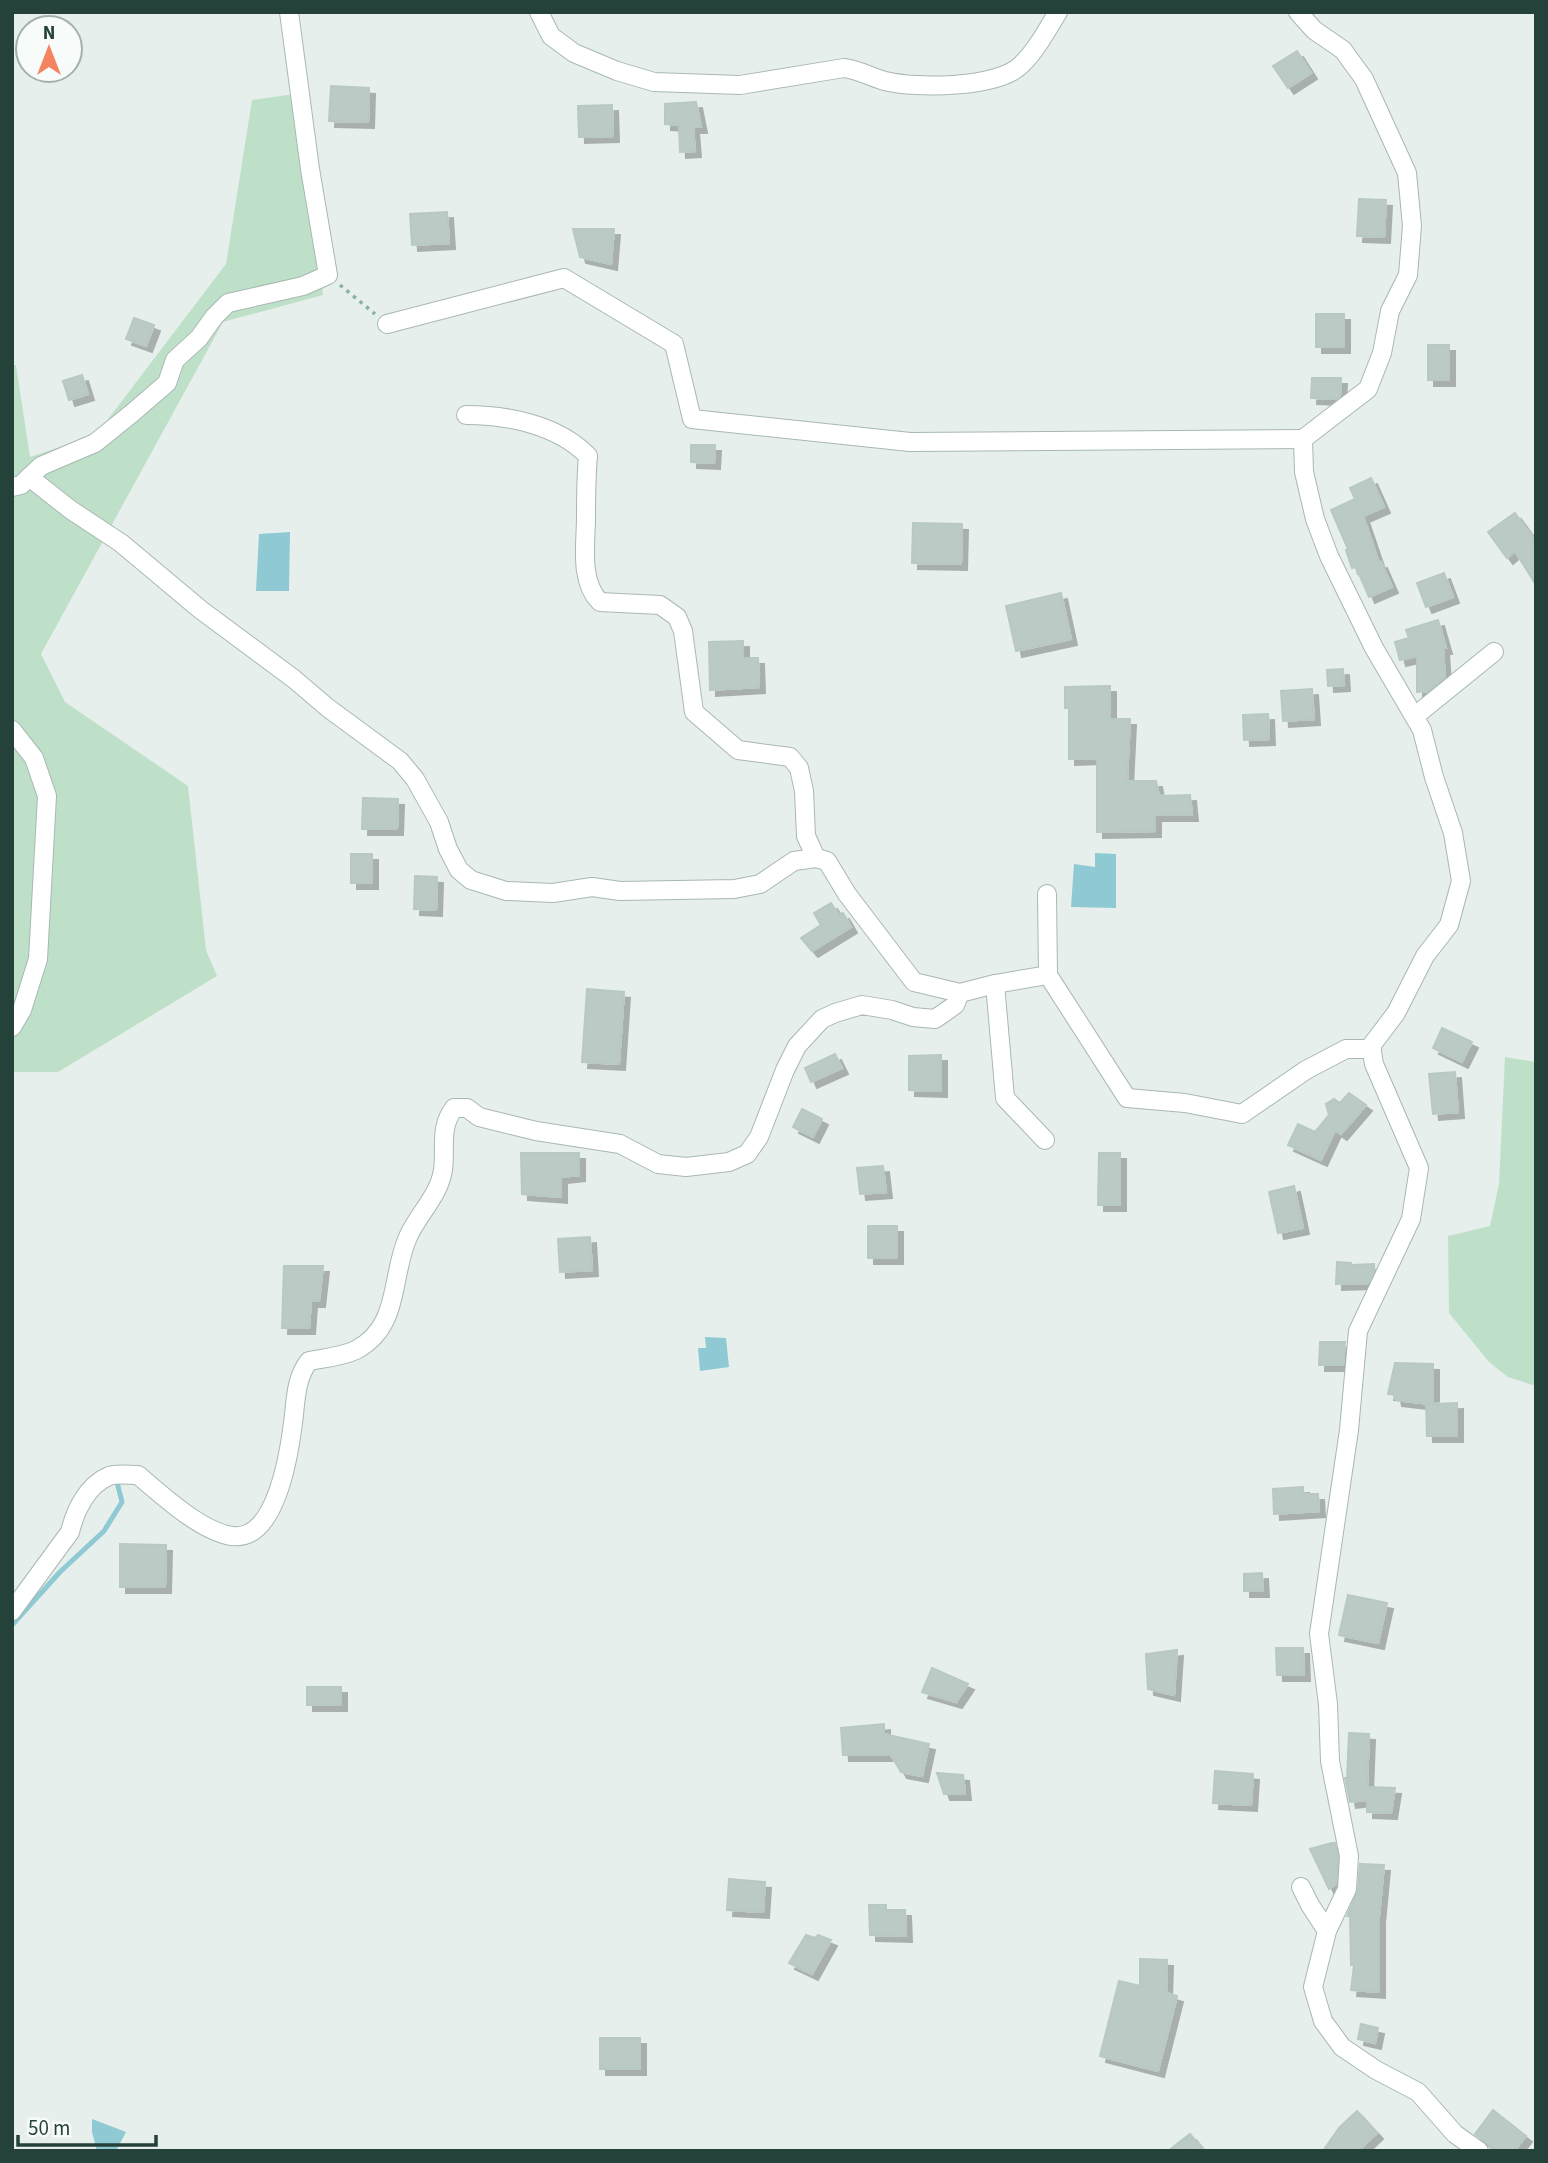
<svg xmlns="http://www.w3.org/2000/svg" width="1548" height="2163" font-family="'Source Sans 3',sans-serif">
<defs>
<filter id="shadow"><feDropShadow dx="6" dy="6" stdDeviation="0" flood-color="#0004"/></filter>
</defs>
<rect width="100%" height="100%" fill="#e6efeb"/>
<!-- green -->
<g fill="#bfe0c8">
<polygon points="309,92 323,295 223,322 41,654 65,702 188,786 206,950 217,976 58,1072 12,1072 12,365 16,365 30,457 96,435 226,264 252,100"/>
<polygon points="1505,1057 1536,1062 1536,1386 1508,1377 1489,1362 1449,1313 1448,1236 1490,1226 1499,1184"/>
</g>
<!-- water -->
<g fill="#8ec9d4">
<polygon points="290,532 289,591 256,591 259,534"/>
<polygon points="1095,853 1116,854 1116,908 1071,907 1074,864 1095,867"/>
<polygon points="705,1337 726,1338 729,1367 700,1371 698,1348 706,1348"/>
<polygon points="92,2119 126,2132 116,2151 97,2151 92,2132"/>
</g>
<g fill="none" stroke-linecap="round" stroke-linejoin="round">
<!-- stream -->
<polyline stroke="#8ec9d4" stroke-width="5" points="12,1625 60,1572 104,1531 122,1502 117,1482"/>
</g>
<!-- building -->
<g fill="#bbcac4" stroke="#b8c9c2" stroke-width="2" filter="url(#shadow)">
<polygon points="1297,51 1311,73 1288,88 1273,66"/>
<polygon points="331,86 369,88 368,122 329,121"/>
<polygon points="696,102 701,127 693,127 695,151 680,152 679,125 665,124 665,104"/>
<polygon points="612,105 613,136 579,137 578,106"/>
<polygon points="1359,199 1386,200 1384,237 1357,236"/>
<polygon points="447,212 449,243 412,245 410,214"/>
<polygon points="573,229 614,229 611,264 580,257"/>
<rect x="1316" y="314" width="28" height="33"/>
<polygon points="134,318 154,325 146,346 126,339"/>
<rect x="1428" y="345" width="21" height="35"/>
<polygon points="82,375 88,394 69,400 63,381"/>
<polygon points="1312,378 1341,378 1340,396 1337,399 1311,398"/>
<polygon points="691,445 715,445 714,463 691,462"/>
<polygon points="1371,478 1384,507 1363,516 1379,563 1381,562 1392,587 1369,597 1356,567 1352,568 1346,550 1348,549 1331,510 1355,499 1350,488"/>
<polygon points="1515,513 1536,542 1536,585 1515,551 1507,558 1488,532"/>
<polygon points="913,523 962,524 961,564 912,563"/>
<polygon points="1444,573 1453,597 1426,607 1417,583"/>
<polygon points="1061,593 1071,639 1016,651 1006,606"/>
<polygon points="1438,620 1446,648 1443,648 1445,677 1428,691 1417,692 1417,656 1400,660 1395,642 1409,638 1406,630"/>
<polygon points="743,641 743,658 758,658 759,687 710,690 709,642"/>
<polygon points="1343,669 1344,685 1328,686 1327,670"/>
<polygon points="1110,686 1110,719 1130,719 1127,781 1156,781 1159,796 1190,795 1192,815 1155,815 1155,831 1097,832 1097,758 1069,759 1069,708 1065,708 1065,687"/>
<polygon points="1312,689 1314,719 1283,721 1281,691"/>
<polygon points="1268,714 1269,739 1244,740 1243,715"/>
<polygon points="363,798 398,799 397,829 362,829"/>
<rect x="351" y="854" width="21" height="29"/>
<polygon points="415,876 437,877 436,910 414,909"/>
<polygon points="831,903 839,915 843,913 851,927 812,951 801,938 821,925 814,913"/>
<polygon points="587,989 624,992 619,1064 582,1062"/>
<polygon points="1442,1028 1472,1042 1462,1062 1433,1048"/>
<polygon points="835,1054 842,1068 811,1082 805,1068"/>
<polygon points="941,1055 941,1091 909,1090 909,1056"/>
<polygon points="1455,1072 1458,1112 1433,1114 1429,1074"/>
<polygon points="1349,1093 1366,1105 1341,1134 1335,1130 1321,1160 1288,1145 1298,1124 1315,1132 1329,1115 1326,1104 1334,1099 1340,1103"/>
<polygon points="802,1109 822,1119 813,1137 793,1127"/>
<polygon points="521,1153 579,1153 579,1175 561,1177 561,1197 522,1194"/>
<polygon points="1099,1153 1120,1153 1120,1205 1098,1205"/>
<polygon points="883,1166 886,1192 860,1194 857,1168"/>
<polygon points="1294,1186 1303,1228 1278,1233 1269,1192"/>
<rect x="868" y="1226" width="29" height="32"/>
<polygon points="590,1237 592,1270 560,1272 558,1239"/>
<polygon points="1337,1262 1351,1263 1351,1265 1374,1264 1374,1270 1368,1283 1336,1284"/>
<polygon points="284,1266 323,1266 319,1301 311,1301 309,1328 282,1328"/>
<polygon points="1320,1342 1345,1342 1343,1365 1319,1365"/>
<polygon points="1395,1363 1433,1364 1433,1404 1457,1403 1457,1436 1427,1436 1426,1404 1430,1404 1396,1400 1395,1395 1388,1394"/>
<polygon points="1303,1487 1303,1494 1318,1494 1319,1511 1274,1514 1273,1489"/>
<polygon points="120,1544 166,1545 165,1587 120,1587"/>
<polygon points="1262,1573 1263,1591 1244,1591 1244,1574"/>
<polygon points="1348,1595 1387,1603 1378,1643 1339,1635"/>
<polygon points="1276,1648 1303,1648 1304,1675 1277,1675"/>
<polygon points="1177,1650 1174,1695 1148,1689 1146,1654"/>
<polygon points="932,1668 968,1684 956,1702 922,1692"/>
<rect x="307" y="1687" width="34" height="18"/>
<polygon points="884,1724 884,1734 929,1744 922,1776 901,1772 891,1755 843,1755 841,1728"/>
<polygon points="1349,1733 1369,1734 1367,1787 1395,1788 1391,1813 1367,1812 1367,1800 1350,1802 1345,1778 1347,1778"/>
<polygon points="1215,1771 1253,1774 1251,1805 1213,1803"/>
<polygon points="937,1773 963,1775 965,1794 944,1794"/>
<polygon points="1332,1843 1335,1843 1338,1857 1336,1884 1329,1889 1310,1849"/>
<polygon points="1360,1864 1384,1865 1379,1917 1379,1992 1351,1990 1354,1965 1351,1965 1350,1916 1347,1916 1358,1890"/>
<polygon points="729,1879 765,1882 763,1912 727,1910"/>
<polygon points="869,1905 886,1905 886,1910 905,1910 906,1936 870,1935"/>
<polygon points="806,1935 815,1938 818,1935 831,1940 812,1974 789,1963"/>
<polygon points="1140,1959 1167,1960 1166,1993 1177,1996 1158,2071 1100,2056 1119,1981 1140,1986"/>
<polygon points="1361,2024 1378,2028 1375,2043 1358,2039"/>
<rect x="600" y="2038" width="40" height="31"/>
<polygon points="1493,2110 1526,2136 1514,2151 1498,2151 1475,2134"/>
<polygon points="1357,2111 1377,2133 1358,2151 1323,2151 1339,2128"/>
<polygon points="1190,2134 1204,2151 1168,2151"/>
</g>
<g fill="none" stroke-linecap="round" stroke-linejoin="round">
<defs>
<g id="street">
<path d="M539 12 551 36 574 53 617 71 654 82 740 85 844 68C859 70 871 77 885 81 916 89 998 88 1021 65 1036 51 1047 30 1058 12"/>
<polyline points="1298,12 1314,30 1343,50 1364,79 1407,173 1412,226 1408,275 1390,311 1382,353 1368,389 1303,439 1304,472 1315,519 1329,556 1374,648 1422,730 1434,777 1453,833 1461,881 1449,925 1425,956 1396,1013 1371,1046 1374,1064 1419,1168 1411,1219 1358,1331 1349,1430 1319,1634 1328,1704 1330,1761 1349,1856 1347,1889 1327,1931 1313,1987 1323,2021 1342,2047 1376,2070 1418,2092 1455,2134 1479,2151"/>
<polyline points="387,324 564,278 674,344 692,419 910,442 1303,439"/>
<path d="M466 415C508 415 558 425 588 456 586 477 586 496 586 517 586 544 579 581 600 602L660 605 677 617 683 631 694 712 738 750 790 757 799 768 804 791 806 836 816 858"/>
<polyline points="29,477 71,510 121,543 201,610 294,679 328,708 400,761 415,779 439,822 448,849 459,870 471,880 506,891 553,893 592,887 620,891 734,889 760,884 794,861 816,858 827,861 847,894 914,982 960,993 995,984"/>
<polyline points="12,487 21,485 41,466 95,443 131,414 167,383 175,360 199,338 214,317 228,303 303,286 328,275 310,169 289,12"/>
<polyline points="1415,716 1494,652"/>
<polyline points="12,730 34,758 47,796 38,959 22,1010 12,1027"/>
<polyline points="1048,975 1127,1098 1185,1103 1242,1114 1306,1070 1346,1049 1372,1049"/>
<polyline points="1045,1140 1005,1098 995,984 1048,975 1047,894"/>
<path d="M12 1611 70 1532C75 1511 87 1485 109 1476 117 1473 129 1475 138 1475 162 1495 200 1531 232 1536 276 1542 289 1454 293 1423 296 1401 295 1379 309 1361 324 1358 341 1357 356 1350 401 1326 390 1277 408 1237 418 1214 439 1196 443 1170 446 1148 439 1128 454 1108H467L479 1117 536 1131 620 1144 658 1164 686 1167 729 1162 747 1154 759 1137 785 1070 797 1046 822 1019 835 1013 862 1005 892 1010 913 1017 935 1019 955 1005 960 993"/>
<polyline points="1301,1887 1310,1905 1327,1931"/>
</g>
</defs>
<!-- street casing -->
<use href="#street" stroke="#a8b8b2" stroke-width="20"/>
<!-- path -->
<polyline stroke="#86b3a5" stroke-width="3.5" stroke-dasharray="3.5 5" stroke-linecap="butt" points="340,285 375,314"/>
<!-- street -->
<use href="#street" stroke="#fff" stroke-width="18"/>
</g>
<!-- border -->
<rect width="1548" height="2163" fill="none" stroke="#24423a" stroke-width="28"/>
<!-- north arrow -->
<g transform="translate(49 49)"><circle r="33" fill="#f7fbf9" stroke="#a3b1ad" stroke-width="2"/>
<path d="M0-5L12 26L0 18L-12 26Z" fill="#f4845f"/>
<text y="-10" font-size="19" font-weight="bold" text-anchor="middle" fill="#24423a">N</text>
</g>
<!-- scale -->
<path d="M18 2135v10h138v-10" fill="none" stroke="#24423a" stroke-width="3.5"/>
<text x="28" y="2135" font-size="21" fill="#24423a" stroke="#f7fbf9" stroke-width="5" paint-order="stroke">50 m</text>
</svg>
